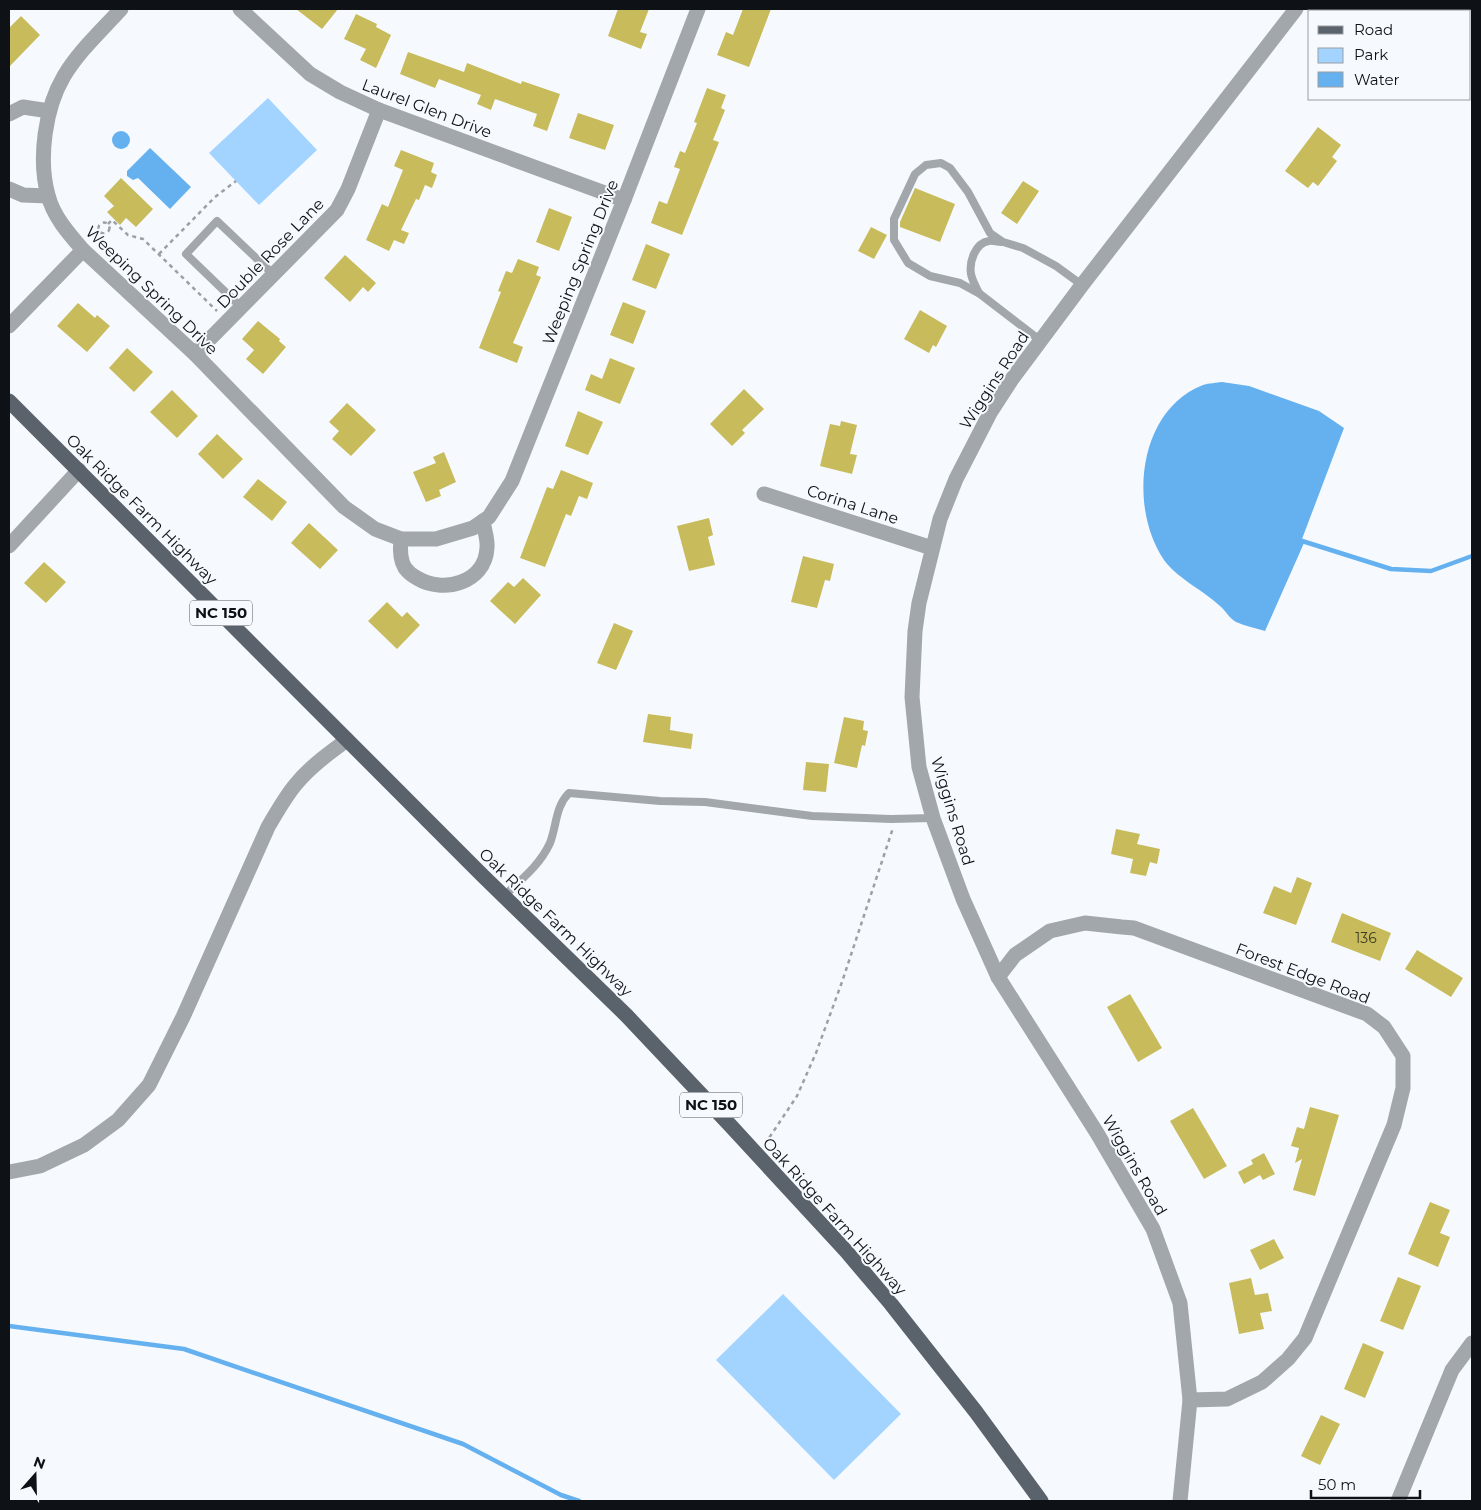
<svg xmlns="http://www.w3.org/2000/svg" width="1481" height="1510" font-family="Montserrat,sans-serif">
<rect width="100%" height="100%" fill="#f6faff"/>
<!-- green -->
<g fill="#a3d4ff">
<polygon points="268,98 317,150 259,205 209,153"/>
<polygon points="783,1294 901,1414 834,1480 716,1360"/>
</g>
<!-- water -->
<g fill="#65b1ef">
<circle cx="121" cy="140" r="9"/>
<polygon points="150,148 191,187 170,209 138,178 133,180 127,176 127,171"/>
<path d="M1222 382 1249 386 1319 411 1344 428 1302 539 1304 543 1265 631C1256 628 1245 626 1236 622 1230 619 1225 610 1220 606 1202 589 1179 580 1164 560 1128 507 1138 410 1203 385 1209 383 1216 383 1222 382Z"/>
</g>
<g fill="none" stroke-linecap="round" stroke-linejoin="round">
<!-- stream -->
<g stroke="#65b1ef" stroke-width="4.5">
<polyline points="1299,540 1391,569 1431,571 1472,556"/>
<polyline points="9,1326 184,1349 463,1444 561,1495 579,1501"/>
</g>
</g>
<!-- building -->
<g fill="#c8bb5b">
<polygon points="296,9 338,9 322,29"/>
<polygon points="618,9 649,9 640,32 647,34 641,49 608,36"/>
<polygon points="743,9 771,9 749,67 717,55 726,32 733,35"/>
<polygon points="356,14 377,24 376,27 391,35 376,68 360,60 366,49 344,39"/>
<polygon points="21,16 40,35 9,67 9,28"/>
<polygon points="408,52 464,72 467,63 521,84 522,81 560,94 547,131 533,126 537,114 495,99 491,110 477,104 481,95 439,79 435,88 400,74"/>
<polygon points="707,88 726,95 721,108 725,110 713,140 719,142 682,235 651,223 659,201 667,204 680,169 674,167 680,151 685,153 697,123 694,122"/>
<polygon points="578,113 614,125 605,150 569,138"/>
<polygon points="1318,127 1341,145 1332,157 1337,161 1318,186 1313,182 1308,188 1285,171"/>
<polygon points="401,150 434,163 431,172 437,175 432,188 425,185 419,200 416,199 401,230 409,233 404,244 394,240 389,251 366,240 382,204 388,207 403,170 394,166"/>
<polygon points="121,178 153,209 136,227 126,218 120,225 107,212 114,206 104,196"/>
<polygon points="1023,181 1039,191 1017,224 1001,213"/>
<polygon points="915,188 955,204 940,242 900,227 900,222"/>
<polygon points="549,208 572,217 559,251 536,242"/>
<polygon points="871,227 887,235 874,259 858,251"/>
<polygon points="646,244 670,254 656,289 632,280"/>
<polygon points="345,255 376,283 368,292 363,287 350,302 324,278"/>
<polygon points="518,259 539,267 536,275 541,277 513,343 523,347 517,363 479,348 501,292 498,291 506,271 512,273"/>
<polygon points="623,302 646,311 633,344 610,335"/>
<polygon points="78,303 95,318 97,315 110,326 87,352 57,326"/>
<polygon points="920,310 947,326 936,347 933,345 929,353 904,339"/>
<polygon points="258,321 280,339 279,341 286,347 263,374 246,359 254,350 242,339"/>
<polygon points="127,348 153,372 134,392 109,368"/>
<polygon points="610,358 635,368 620,404 585,390 591,374 602,379"/>
<polygon points="744,389 764,409 742,430 745,433 732,446 710,424"/>
<polygon points="172,390 198,416 177,438 150,412"/>
<polygon points="347,403 376,430 351,456 332,439 339,431 329,422"/>
<polygon points="578,411 603,422 588,455 565,446"/>
<polygon points="841,421 857,425 850,454 857,455 852,474 820,466 830,424 840,426"/>
<polygon points="217,434 243,459 223,479 198,454"/>
<polygon points="444,452 456,482 439,490 441,496 426,502 413,472 436,463 433,457"/>
<polygon points="561,470 593,483 587,499 579,496 571,516 566,514 545,567 520,558 547,487 553,489"/>
<polygon points="258,479 287,502 272,521 243,497"/>
<polygon points="709,518 713,535 708,537 715,565 689,571 677,526"/>
<polygon points="309,523 338,550 320,569 291,543"/>
<polygon points="803,556 834,564 830,581 825,580 817,608 791,602"/>
<polygon points="44,562 66,582 46,603 24,583"/>
<polygon points="523,578 541,595 515,624 490,601 508,582 514,587"/>
<polygon points="387,602 402,617 407,612 420,625 397,649 368,621"/>
<polygon points="614,623 633,631 616,670 597,663"/>
<polygon points="648,714 671,717 670,730 693,734 691,749 643,742"/>
<polygon points="844,717 864,721 863,730 868,731 865,746 862,745 857,768 834,763"/>
<polygon points="806,762 829,764 826,792 803,790"/>
<polygon points="1116,829 1140,834 1137,844 1160,849 1157,864 1150,862 1146,876 1130,873 1133,859 1111,854"/>
<polygon points="1297,877 1312,883 1296,925 1263,913 1274,886 1291,893"/>
<polygon points="1342,913 1391,933 1380,961 1331,942"/>
<polygon points="1417,950 1463,978 1451,997 1405,969"/>
<polygon points="1130,994 1162,1048 1138,1062 1107,1007"/>
<polygon points="1310,1107 1339,1115 1315,1196 1293,1190 1302,1159 1295,1163 1299,1148 1291,1146 1297,1127 1304,1129"/>
<polygon points="1193,1108 1227,1166 1204,1179 1170,1121"/>
<polygon points="1264,1153 1275,1174 1263,1180 1260,1175 1244,1184 1238,1172 1253,1164 1251,1160"/>
<polygon points="1430,1202 1450,1210 1440,1233 1450,1237 1438,1267 1408,1254"/>
<polygon points="1274,1239 1284,1258 1260,1270 1250,1250"/>
<polygon points="1398,1277 1421,1286 1403,1330 1380,1321"/>
<polygon points="1251,1278 1255,1295 1268,1293 1272,1311 1260,1313 1264,1329 1239,1334 1229,1283"/>
<polygon points="1363,1343 1384,1352 1365,1398 1344,1389"/>
<polygon points="1321,1415 1340,1424 1320,1465 1301,1456"/>
</g>
<g fill="none" stroke-linecap="round" stroke-linejoin="round">
<!-- path -->
<g stroke="#9ca0a4" stroke-width="2.5" stroke-dasharray="4 4" stroke-linecap="butt">
<circle cx="104" cy="228" r="5.5"/>
<polyline points="108,224 112,220 128,235 143,239 217,311"/>
<polyline points="94,238 101,232"/>
<polyline points="159,254 215,197 236,181"/>
<polyline points="765,1144 797,1096 816,1053 842,982 893,828"/>
</g>
<!-- service -->
<g stroke="#a2a7ab" stroke-width="8">
<path d="M979 293C976 287 972 280 971 274 969 262 975 243 989 241 992 240 997 242 1001 242"/>
<polyline points="242,308 186,254 217,221 274,275"/>
<polyline points="1041,341 980,294 960,283 930,276 908,263 894,240 894,219 915,174 926,165 941,163 950,168 968,192 990,233 1003,242 1023,248 1056,266 1082,285"/>
<path d="M504 896C521 880 540 865 550 843 557 825 555 807 569 793L660 801 705 802 812 816 891 819 933 818"/>
</g>
<!-- minor -->
<g stroke="#a2a7ab" stroke-width="15">
<path d="M121 9C102 30 79 51 64 76 45 108 38 159 48 195 53 216 69 234 83 250L195 354 344 507 375 529 401 539H436L473 528 489 517 512 481 624 200 698 9"/>
<polyline points="240,9 310,74 340,92 379,110 624,200"/>
<polyline points="9,114 23,107 49,111"/>
<polyline points="9,189 23,195 48,196"/>
<polyline points="9,326 83,250"/>
<polyline points="195,354 337,210 348,189 379,110"/>
<polyline points="764,494 932,548"/>
<path d="M401 539C400 548 400 560 405 568 408 572 413 576 417 578 443 594 485 583 487 548 488 539 484 529 483 521"/>
<polyline points="9,546 79,470"/>
<polyline points="998,977 1015,955 1050,931 1085,923 1122,927 1134,928 1367,1014 1384,1027 1403,1056 1403,1088 1394,1125 1305,1338 1288,1359 1262,1382 1227,1399 1190,1400"/>
<path d="M9 1172 40 1166 84 1145 118 1120 149 1085 183 1017 268 827C277 812 285 797 296 784 310 767 329 753 347 740"/>
<polyline points="1180,1501 1190,1400 1180,1303 1153,1229 1097,1133 998,977 963,899 933,818 919,767 912,697 915,631 919,603 940,519 956,479 990,413 1012,379 1082,285 1296,9"/>
<polyline points="1398,1501 1452,1370 1472,1343"/>
</g>
<!-- primary -->
<polyline stroke="#5a636b" stroke-width="15" points="9,401 481,874 627,1016 729,1124 846,1251 891,1304 976,1412 1041,1501"/>
</g>
<g text-anchor="middle" stroke-width="4" stroke-linejoin="round" paint-order="stroke">
<!-- number labels -->
<g font-size="14" fill="#3c3c27">
<text x="1366" y="943">136</text>
</g>
<!-- shield labels -->
<g fill="#f6faff" stroke="#54585c" stroke-width="1">
<rect x="190" y="600.5" width="62" height="25" rx="4"/>
<rect x="680" y="1092.5" width="62" height="25" rx="4"/>
</g>
<g font-size="15" font-weight="bold" fill="#0e1216">
<text x="221" y="618">NC 150</text>
<text x="711" y="1110">NC 150</text>
</g>
<!-- street labels -->
<g font-size="16" fill="#0e1216" stroke="#f6faff">
<text transform="translate(427 108) rotate(21)" y="6">Laurel Glen Drive</text>
<text transform="translate(270 253) rotate(-46)" y="6">Double Rose Lane</text>
<text transform="translate(580 262) rotate(-68)" y="6">Weeping Spring Drive</text>
<text transform="translate(152 290) rotate(44)" y="6">Weeping Spring Drive</text>
<text transform="translate(994 380) rotate(-57)" y="6">Wiggins Road</text>
<text transform="translate(853 504) rotate(18)" y="6">Corina Lane</text>
<text transform="translate(142 509) rotate(45)" y="6">Oak Ridge Farm Highway</text>
<text transform="translate(953 811) rotate(73)" y="6">Wiggins Road</text>
<text transform="translate(556 922) rotate(44)" y="6">Oak Ridge Farm Highway</text>
<text transform="translate(1303 973) rotate(21)" y="6">Forest Edge Road</text>
<text transform="translate(1135 1165) rotate(60)" y="6">Wiggins Road</text>
<text transform="translate(835 1216) rotate(48)" y="6">Oak Ridge Farm Highway</text>
</g>
</g>
<!-- border -->
<rect width="1481" height="1510" fill="none" stroke="#0e1216" stroke-width="20"/>
<!-- legend -->
<rect x="1308" y="10" width="162" height="90" fill="#f6faff" stroke="#999da2"/>
<rect x="1318" y="26" width="25" height="8" fill="#5a636b" stroke="#999da2"/>
<text x="1354" y="35" font-size="15" fill="#0e1216">Road</text>
<rect x="1318" y="48" width="25" height="15" fill="#a3d4ff" stroke="#999da2"/>
<text x="1354" y="60" font-size="15" fill="#0e1216">Park</text>
<rect x="1318" y="72" width="25" height="15" fill="#65b1ef" stroke="#999da2"/>
<text x="1354" y="85" font-size="15" fill="#0e1216">Water</text>
<!-- north arrow -->
<g transform="translate(35 1475) rotate(20)" stroke="#f6faff" stroke-width="4" paint-order="stroke">
<path d="M0-4L9 19L0 12L-9 19Z" fill="#0e1216"/>
<text y="-8" font-size="14" font-weight="bold" text-anchor="middle" fill="#0e1216">N</text>
</g>
<!-- scale -->
<path d="M1311 1490v8h109v-8" fill="none" stroke="#0e1216" stroke-width="2.5"/>
<text x="1318" y="1490" font-size="15" fill="#0e1216" stroke="#f6faff" stroke-width="4" paint-order="stroke">50 m</text>
</svg>
